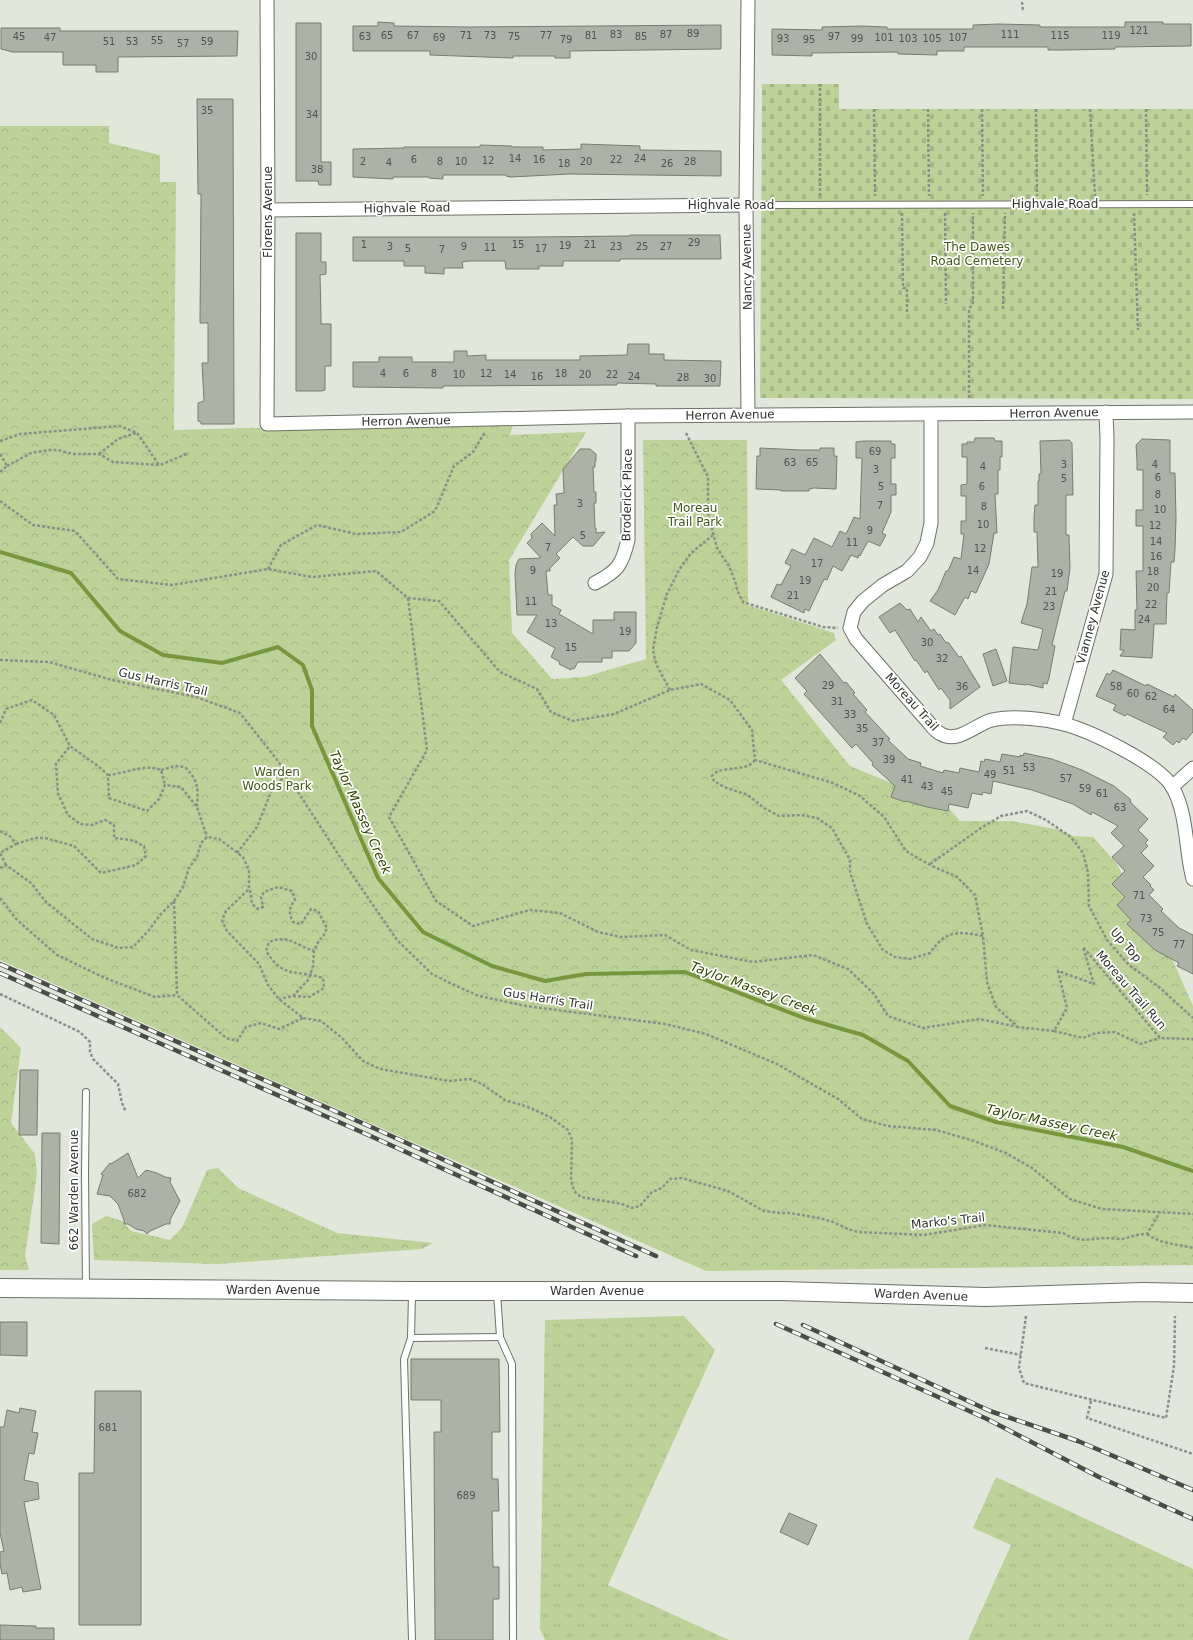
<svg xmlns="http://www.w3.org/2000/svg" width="1193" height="1640" font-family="'DejaVu Sans',sans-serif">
<defs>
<pattern id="grass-tufts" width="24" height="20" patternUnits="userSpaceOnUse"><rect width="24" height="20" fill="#bcd299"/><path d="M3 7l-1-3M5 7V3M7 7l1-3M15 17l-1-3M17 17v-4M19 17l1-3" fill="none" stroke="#a2b584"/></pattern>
<pattern id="forest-crowns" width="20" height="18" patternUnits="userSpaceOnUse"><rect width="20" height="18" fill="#bcd299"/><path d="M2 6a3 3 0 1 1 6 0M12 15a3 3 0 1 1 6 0" fill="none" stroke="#a2b584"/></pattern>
<pattern id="cemetery-stones" width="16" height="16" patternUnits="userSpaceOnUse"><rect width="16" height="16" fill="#bcd299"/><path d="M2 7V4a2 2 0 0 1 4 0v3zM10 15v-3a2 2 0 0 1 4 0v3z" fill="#a2b584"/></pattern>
</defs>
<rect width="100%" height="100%" fill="#e1e7da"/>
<!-- grass -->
<g fill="url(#grass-tufts)">
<polygon points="684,1316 715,1350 608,1585 729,1640 545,1640 540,1629 545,1320"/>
<polygon points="996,1477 1193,1569 1193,1640 968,1640 1011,1545 973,1528"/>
</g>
<!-- forest -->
<g fill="url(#forest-crowns)">
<polygon points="0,126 109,126 109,143 160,155 160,182 176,182 174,430 514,421 510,435 586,432 509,560 512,633 552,679 584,677 646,659 643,440 747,440 748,605 834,633 836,640 781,680 850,766 947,806 960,821 1012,821 1060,830 1072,836 1093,837 1116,863 1173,961 1193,1006 1193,1265 706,1271 0,960"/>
<polygon points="0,1027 21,1048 11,1123 35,1154 37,1174 25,1256 29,1270 0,1270"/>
<polygon points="218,1168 238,1188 337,1233 433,1243 422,1249 217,1264 94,1260 92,1224 106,1216 122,1221 131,1231 170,1240 182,1228 207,1170"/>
</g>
<!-- cemetery -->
<polygon fill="url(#cemetery-stones)" points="762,84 839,84 839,109 1193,109 1193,399 760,398"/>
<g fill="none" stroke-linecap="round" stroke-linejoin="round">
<!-- stream -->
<polyline stroke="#78973d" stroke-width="4" points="0,552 71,573 120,631 163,655 222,663 278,647 303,665 312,690 312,726 378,878 423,932 492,966 545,981 586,974 685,972 804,1018 863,1035 908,1061 950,1106 996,1122 1123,1147 1193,1171"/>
</g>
<!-- building -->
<g fill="#acb2a5" stroke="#787d71">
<polygon points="378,22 394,23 394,26 468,27 721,25 721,49 570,51 570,58 555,58 555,56 513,56 513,58 430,55 430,51 353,51 353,26 378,26"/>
<polygon points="1125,22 1163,22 1163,24 1191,24 1191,46 1115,47 1115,49 1065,50 1048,50 1048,47 964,47 964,51 937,51 937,55 898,54 898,52 812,53 812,56 772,55 772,29 822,30 822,27 861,26 887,27 887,29 973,29 973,25 998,24 1040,25 1040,27 1125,27"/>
<polygon points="296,23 321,23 321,162 331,162 331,185 319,185 318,181 296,181"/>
<polygon points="1,28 60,28 60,31 238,31 237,56 118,57 118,72 96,72 96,65 63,65 63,52 13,52 1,49"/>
<polygon points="197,99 233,99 234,424 201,424 201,422 198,421 198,403 204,401 202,363 208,363 208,323 200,323 201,194 198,194"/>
<polygon points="581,144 640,146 640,150 721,151 721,176 570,174 511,177 506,176 506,175 443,175 443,179 429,178 429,177 393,177 393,179 353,177 353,149 404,148 404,147 480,147 480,145 512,146 512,147 543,147 543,150 581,149"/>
<polygon points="296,233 321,233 321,262 326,262 326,274 320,275 321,317 321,324 331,324 331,366 325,366 325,390 321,391 296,391"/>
<polygon points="630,235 720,235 721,259 620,259 620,261 563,261 563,266 539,266 539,269 506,269 505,261 469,261 462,262 463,268 444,268 444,274 425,273 425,266 404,266 404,261 353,261 353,237 530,237 630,236"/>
<polygon points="628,344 649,344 649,354 664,354 664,360 721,361 720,386 656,386 656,384 617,383 617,385 443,386 443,388 353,387 353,362 379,362 379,357 412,357 412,362 454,362 454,351 467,351 467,356 486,355 486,360 580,360 580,356 627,355"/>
<polygon points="975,438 994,438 995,441 1002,441 1002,457 1000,457 1000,470 998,470 998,494 995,494 997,533 994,533 989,564 976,593 971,591 968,599 965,597 955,615 930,601 938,590 946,571 948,571 954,557 961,559 964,534 961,534 961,521 966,521 966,496 961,496 961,485 967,484 967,457 962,457 962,444 967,444 967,442 974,442"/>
<polygon points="1142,439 1170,440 1170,473 1175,473 1176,519 1175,550 1174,562 1171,562 1169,593 1167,593 1166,624 1154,624 1152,658 1120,656 1124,650 1120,650 1121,629 1135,630 1135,610 1137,610 1136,571 1143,571 1143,526 1136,526 1136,510 1143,510 1143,470 1137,470 1137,461 1136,445"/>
<polygon points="1069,440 1072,443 1073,495 1066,495 1066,535 1069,535 1070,568 1067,591 1065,591 1052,645 1055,646 1049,678 1047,684 1043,683 1043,688 1026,684 1026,685 1009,683 1013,647 1038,650 1043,629 1021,623 1027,604 1032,567 1038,567 1037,532 1034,532 1034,517 1035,505 1038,505 1038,481 1039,481 1039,474 1041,474 1040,441"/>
<polygon points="863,441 891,441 891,444 895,444 895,458 891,458 891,484 896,484 896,495 891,495 891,512 882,533 886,535 880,546 868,541 860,556 859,555 858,558 851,555 842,571 833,566 827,580 824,579 809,611 805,609 804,613 771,597 777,584 781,585 791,566 785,563 792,549 805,555 814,538 832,547 840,531 846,534 854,517 860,519 862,458 856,458 856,442"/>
<polygon points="760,448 801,450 820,450 820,448 834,448 834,456 837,456 836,489 814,488 809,489 809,491 781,491 781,490 756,489 757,456 760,456"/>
<polygon points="580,449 590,449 596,454 596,461 595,462 595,467 593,467 594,492 596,492 596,503 594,503 595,528 596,528 596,533 605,532 593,546 583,546 573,537 556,554 560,558 550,568 550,571 546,571 548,595 552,595 552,605 561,610 559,614 593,634 593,620 614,620 614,612 636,612 636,643 629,651 612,651 612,658 602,658 602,662 578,662 574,669 572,668 571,670 559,664 560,662 551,657 555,648 527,632 537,615 517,615 515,574 516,565 519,559 541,558 527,543 532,538 531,534 542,523 555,536 554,505 557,505 556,494 564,493 563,469"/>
<polygon points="900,603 907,610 910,609 918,622 921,617 931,631 934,629 938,635 940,634 946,643 948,642 959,657 961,656 980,687 950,709 950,700 941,688 939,690 927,671 925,673 916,660 915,661 895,630 890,633 879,617"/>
<polygon points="996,649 1007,681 993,686 983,654"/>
<polygon points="820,654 844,683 846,682 855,693 853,694 867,710 865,712 890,739 888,740 908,759 921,763 920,766 943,773 944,770 959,773 960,768 979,772 981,761 984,762 985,759 1000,762 1002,754 1020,757 1020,755 1023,756 1024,753 1052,759 1082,770 1114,786 1130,799 1131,803 1148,819 1138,830 1148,840 1145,843 1148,846 1141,853 1154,866 1143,877 1151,885 1150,886 1154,890 1149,895 1163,909 1161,911 1179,928 1193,935 1193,974 1177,966 1179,963 1155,950 1127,924 1131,920 1117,905 1125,897 1112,884 1125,871 1112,857 1124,846 1111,833 1118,826 1092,812 1091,815 1073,804 1032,790 993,781 991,794 983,792 982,795 972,793 968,808 949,804 948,811 927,807 906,801 905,802 891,797 895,786 872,765 873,763 856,744 852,748 804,694 807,691 795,678"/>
<polygon points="1113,670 1146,686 1147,684 1174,697 1175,694 1193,710 1193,732 1186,740 1183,738 1179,743 1177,741 1173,745 1163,737 1167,733 1127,714 1125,716 1113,710 1116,705 1096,696 1107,673 1110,675"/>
<polygon points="20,1070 38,1070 37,1135 19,1135"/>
<polygon points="42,1133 60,1133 59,1244 41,1243"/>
<polygon points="128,1153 138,1178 146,1170 157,1173 165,1177 171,1178 170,1182 180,1201 170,1220 170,1224 166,1224 150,1231 147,1234 144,1231 136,1229 128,1224 124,1224 124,1220 118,1204 110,1196 97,1194 103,1175 101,1174 110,1163 111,1164"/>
<polygon points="0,1322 27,1322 27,1356 0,1355"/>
<polygon points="411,1359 499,1359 500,1432 492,1432 492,1479 498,1479 499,1511 492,1511 493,1567 499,1567 499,1599 493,1599 493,1640 435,1640 434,1432 441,1432 441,1400 411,1400"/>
<polygon points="95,1391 141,1391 141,1625 79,1625 79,1473 94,1473"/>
<polygon points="20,1408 36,1411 32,1432 38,1433 34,1454 29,1453 24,1480 38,1483 39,1499 24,1502 41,1589 23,1592 22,1587 10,1590 7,1573 2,1574 0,1564 0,1552 4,1551 0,1533 0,1427 4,1427 7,1410 19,1413"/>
<polygon points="789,1513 817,1525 808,1545 780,1532"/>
<polygon points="0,1625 36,1626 36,1628 54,1628 54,1640 0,1640"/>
</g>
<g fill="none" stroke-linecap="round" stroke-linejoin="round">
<defs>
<g id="lane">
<polyline points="746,205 1193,204"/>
<polyline points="86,1092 85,1172 86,1287"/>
<polyline points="497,1292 500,1337 512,1364 513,1640"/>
<polyline points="412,1293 411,1338 404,1359 412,1640"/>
<polyline points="411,1338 500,1337"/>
</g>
<g id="street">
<polyline points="267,0 268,210 267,424 628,416 1193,412"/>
<polyline points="748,0 746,205 748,415"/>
<polyline points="268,210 746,205"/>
<path d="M931 415V523L927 543 920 557 907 571 883 585 863 601 854 612 850 628 856 639 930 724C933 728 937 732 941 734 958 744 976 724 992 720 1011 715 1045 719 1064 724 1090 731 1160 764 1173 788 1188 816 1185 849 1193 879"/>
<path d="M595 583C618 571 622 565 628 540V416"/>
<polyline points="1064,724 1106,574 1107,438 1106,412"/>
<polyline points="1172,787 1193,768"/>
</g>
<polyline id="secondary" points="0,1288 412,1291 782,1291 985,1297 1143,1292 1193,1293"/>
</defs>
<!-- lane casing -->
<use href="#lane" stroke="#6d7266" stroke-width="8"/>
<!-- street casing -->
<use href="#street" stroke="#6d7266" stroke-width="15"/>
<!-- secondary casing -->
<use href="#secondary" stroke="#6d7266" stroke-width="20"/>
<!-- path -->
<g stroke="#8b9086" stroke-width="2.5" stroke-dasharray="3 2" stroke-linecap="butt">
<polyline points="1022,2 1023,12"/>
<polyline points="874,109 875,196"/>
<polyline points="928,109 929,196"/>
<polyline points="982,109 983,196"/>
<polyline points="1036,109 1037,196"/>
<polyline points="1090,109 1095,196"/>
<polyline points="1146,109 1147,195"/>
<polyline points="820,196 820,84"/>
<polyline points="902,213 903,288 907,288 907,312"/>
<polyline points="945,213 946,304"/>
<polyline points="1134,213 1138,330"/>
<polyline points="1003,309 1005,213"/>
<polyline points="969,398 969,309 973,303 973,213"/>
<polyline points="686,433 708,477 708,513 717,548 729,566 735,581 738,592 743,602 823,627 838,628"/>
<polyline points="0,441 20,434 120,426 137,433 159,465"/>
<polyline points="0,454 7,466 0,472"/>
<polyline points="99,454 118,439 136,433"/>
<polyline points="7,466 31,453 49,450 58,450 73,454 99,454 113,462 160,465 189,453"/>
<polyline points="0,501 33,525 75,531 118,579 172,585 268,569 312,577 376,571 408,598 439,601 500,672 537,689 551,712 573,721 614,714 670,690 701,684 730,700 752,730 755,760 833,783 860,796 884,817 906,851 930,865 957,877 975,895 983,936 987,982 996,1007 1018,1027 1054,1031 1067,1008 1058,971 1094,984 1083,947 1160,1038 1193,1039"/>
<polyline points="268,569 281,545 317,525 356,534 401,532 435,511 454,466 473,452 485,432"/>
<polyline points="408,598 427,750 389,817 436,901 473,926 530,910 560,913 598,932 621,937 665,935 691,950 753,962 813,955 848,969 874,994 888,1016 923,1028 979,1019 1018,1027"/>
<polyline points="0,660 49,662 112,680 196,697 240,713 278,761 338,854 397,940 432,974 452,984 479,996 526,1006 665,1024 706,1034 777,1064 838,1099 862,1119 888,1126 936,1130 974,1141 1006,1153 1032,1168 1070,1199 1102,1209 1193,1214"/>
<polyline points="670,690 656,664 653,650 657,627 667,594 679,570 691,553 713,535"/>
<polyline points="0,723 6,709 32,700 54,715 70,746 98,766 108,775 109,798 147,811 159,799 165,785 181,787 197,807 207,837"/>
<path d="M755 760C753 762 750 765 747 766 737 770 718 767 712 776L714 781 724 787 748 795 764 808 779 816 801 815 817 818 832 828 850 860V872L867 924 883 950 895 957 910 959 930 953C946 930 957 931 983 936"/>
<path d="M161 770 175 766 185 767C199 782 198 787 197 806"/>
<path d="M108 775C124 774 146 763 161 770L165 785"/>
<polyline points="0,831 11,837 16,844 0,853 6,865"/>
<polyline points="16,844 35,838 45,838 74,846 101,873 136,865 146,856 144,846 131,840 114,838 114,825 105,820 92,825 80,824 68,815 58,794 56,764 70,746"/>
<polyline points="237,853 257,827 271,792 286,774"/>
<polyline points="930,864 981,828 1001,816 1027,811 1046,820 1071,837 1083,853 1088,872 1089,906 1107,940 1129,965 1159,987 1193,1018"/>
<path d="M0 868 6 865 31 883 46 902 92 939 119 948 133 947 149 930 160 915 174 901 183 887 189 868 197 857 201 843 207 837 219 839 243 857 249 870V889L226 911 222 920 227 931 259 964 268 985 279 999 303 1018 321 1021 342 1038 363 1061 380 1069 449 1081 470 1079 482 1084 505 1100 528 1107 550 1117 568 1130 572 1140 571 1180 574 1191 581 1197 622 1204 632 1208 640 1206 652 1192 662 1188 670 1179 682 1178 728 1191 764 1211 781 1213H790L819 1218 833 1222 848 1229 858 1232 924 1235 985 1225 1063 1233C1079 1243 1089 1239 1106 1238 1111 1238 1117 1239 1122 1239 1131 1237 1137 1234 1147 1234L1160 1212"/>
<path d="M250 890 252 904 258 909 263 907 261 897 264 892 278 887 292 891 295 900C288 909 289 913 293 922L301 924 311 909 318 911 327 928 323 937 319 940 314 951 313 966 309 979 293 996 279 999"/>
<polyline points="0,898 17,920 57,955 105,978 155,997 177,995"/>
<polyline points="174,901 177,995 226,1038 237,1041 246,1027 261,1023 279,1029 303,1018"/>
<polyline points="0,994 80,1032 90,1042 90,1052 93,1059 118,1084 122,1103 126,1112"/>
<path d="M293 996 309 997 324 988 323 978C297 969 284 980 266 951L269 942C289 934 295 945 314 951"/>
<polyline points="1054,1031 1083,1038 1096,1033 1115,1032 1140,1044 1160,1038"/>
<path d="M1147 1234C1160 1244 1177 1244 1193 1248"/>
<polyline points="1026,1316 1019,1368 1024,1383 1166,1418 1174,1366 1175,1316"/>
<polyline points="985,1348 1021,1355"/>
<polyline points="1091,1401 1087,1418 1193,1454"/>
</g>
<!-- lane -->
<use href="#lane" stroke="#fff" stroke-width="6"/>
<!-- street -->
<use href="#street" stroke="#fff" stroke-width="13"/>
<!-- secondary -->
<use href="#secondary" stroke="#fff" stroke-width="18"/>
<defs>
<g id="rail">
<polyline points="0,964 378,1130 656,1256"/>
<polyline points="0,973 366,1134 636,1256"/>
<polyline points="776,1324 987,1419 1099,1477 1193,1519"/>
<polyline points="803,1325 990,1411 1078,1441 1193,1490"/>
</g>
</defs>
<!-- rail casing -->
<use href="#rail" stroke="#494d46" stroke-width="4.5"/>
<!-- rail -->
<use href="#rail" stroke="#fff" stroke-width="3" stroke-dasharray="9" stroke-linecap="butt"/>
</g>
<g text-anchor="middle" stroke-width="3.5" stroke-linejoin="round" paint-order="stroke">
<!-- number labels -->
<g font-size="10" fill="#50544c">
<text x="1139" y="34">121</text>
<text x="693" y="37">89</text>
<text x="616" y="38">83</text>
<text x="666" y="38">87</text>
<text x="1010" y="38">111</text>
<text x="387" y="39">65</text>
<text x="413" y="39">67</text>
<text x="466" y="39">71</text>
<text x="490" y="39">73</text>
<text x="546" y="39">77</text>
<text x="591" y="39">81</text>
<text x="1060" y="39">115</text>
<text x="1111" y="39">119</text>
<text x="19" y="40">45</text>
<text x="365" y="40">63</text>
<text x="514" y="40">75</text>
<text x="641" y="40">85</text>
<text x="834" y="40">97</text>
<text x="50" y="41">47</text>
<text x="439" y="41">69</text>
<text x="884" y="41">101</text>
<text x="958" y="41">107</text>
<text x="783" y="42">93</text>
<text x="857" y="42">99</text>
<text x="908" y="42">103</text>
<text x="932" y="42">105</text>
<text x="566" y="43">79</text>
<text x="809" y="43">95</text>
<text x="157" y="44">55</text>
<text x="109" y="45">51</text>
<text x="132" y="45">53</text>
<text x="207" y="45">59</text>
<text x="183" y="47">57</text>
<text x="311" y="60">30</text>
<text x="207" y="114">35</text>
<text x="312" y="118">34</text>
<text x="515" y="162">14</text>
<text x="640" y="162">24</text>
<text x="414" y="163">6</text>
<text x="539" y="163">16</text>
<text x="616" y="163">22</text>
<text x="488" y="164">12</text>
<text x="363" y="165">2</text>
<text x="440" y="165">8</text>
<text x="461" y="165">10</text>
<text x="586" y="165">20</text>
<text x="690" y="165">28</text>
<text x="389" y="166">4</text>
<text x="564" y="167">18</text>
<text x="667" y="167">26</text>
<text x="317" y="173">38</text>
<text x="694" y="246">29</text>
<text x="364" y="248">1</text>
<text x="518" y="248">15</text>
<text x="590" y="248">21</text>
<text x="565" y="249">19</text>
<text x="390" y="250">3</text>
<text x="464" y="250">9</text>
<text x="616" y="250">23</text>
<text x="642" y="250">25</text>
<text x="666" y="250">27</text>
<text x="490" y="251">11</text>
<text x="408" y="252">5</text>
<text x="541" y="252">17</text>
<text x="442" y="253">7</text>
<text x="383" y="377">4</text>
<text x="406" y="377">6</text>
<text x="434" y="377">8</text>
<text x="486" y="377">12</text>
<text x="561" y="377">18</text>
<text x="459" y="378">10</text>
<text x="510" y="378">14</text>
<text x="585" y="378">20</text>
<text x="612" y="378">22</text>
<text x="537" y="380">16</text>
<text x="634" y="380">24</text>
<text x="683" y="381">28</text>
<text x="710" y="382">30</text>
<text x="875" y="455">69</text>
<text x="790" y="466">63</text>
<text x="812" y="466">65</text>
<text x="1064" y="468">3</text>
<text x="1155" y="468">4</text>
<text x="983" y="470">4</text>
<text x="876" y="473">3</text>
<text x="1158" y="481">6</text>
<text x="1064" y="482">5</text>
<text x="881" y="490">5</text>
<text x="982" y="490">6</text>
<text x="1158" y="498">8</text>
<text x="580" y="507">3</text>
<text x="880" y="509">7</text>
<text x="984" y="510">8</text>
<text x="1160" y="513">10</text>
<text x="983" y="528">10</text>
<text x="1155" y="529">12</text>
<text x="870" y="534">9</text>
<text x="583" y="539">5</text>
<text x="1156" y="545">14</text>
<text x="852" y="546">11</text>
<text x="548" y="551">7</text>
<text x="980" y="552">12</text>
<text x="1156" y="560">16</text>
<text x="817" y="567">17</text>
<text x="533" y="574">9</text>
<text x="973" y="574">14</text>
<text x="1153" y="575">18</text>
<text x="1057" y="577">19</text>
<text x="805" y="584">19</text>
<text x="1153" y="591">20</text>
<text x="1051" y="595">21</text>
<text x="793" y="599">21</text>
<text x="531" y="605">11</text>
<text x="1151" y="608">22</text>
<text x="1049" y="610">23</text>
<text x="1144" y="623">24</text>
<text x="551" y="627">13</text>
<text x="625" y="635">19</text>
<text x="927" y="646">30</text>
<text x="571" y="651">15</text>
<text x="942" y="662">32</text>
<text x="828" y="689">29</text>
<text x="962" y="690">36</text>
<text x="1116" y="690">58</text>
<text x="1133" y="697">60</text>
<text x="1151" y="700">62</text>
<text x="837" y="705">31</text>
<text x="1169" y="713">64</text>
<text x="850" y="718">33</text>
<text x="862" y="732">35</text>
<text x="878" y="746">37</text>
<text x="889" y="763">39</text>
<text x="1029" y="771">53</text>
<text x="1009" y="774">51</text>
<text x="990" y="778">49</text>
<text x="1066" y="782">57</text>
<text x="907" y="783">41</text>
<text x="927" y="790">43</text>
<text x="1085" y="792">59</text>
<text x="947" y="795">45</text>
<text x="1102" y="797">61</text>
<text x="1120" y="811">63</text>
<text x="1139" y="899">71</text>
<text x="1146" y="922">73</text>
<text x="1158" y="936">75</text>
<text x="1179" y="948">77</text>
<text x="137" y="1197">682</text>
<text x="108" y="1431">681</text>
<text x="466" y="1499">689</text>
</g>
<!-- street labels -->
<g font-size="12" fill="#32352f" stroke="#fff">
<text x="1055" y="208">Highvale Road</text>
<text x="731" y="209">Highvale Road</text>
<text transform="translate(407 208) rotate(-1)" y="4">Highvale Road</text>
<text transform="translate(268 212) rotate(-90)" y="4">Florens Avenue</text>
<text transform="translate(747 267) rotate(-91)" y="4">Nancy Avenue</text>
<text transform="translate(1054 413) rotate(-1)" y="4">Herron Avenue</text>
<text transform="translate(730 415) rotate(-1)" y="4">Herron Avenue</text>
<text transform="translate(406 421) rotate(-1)" y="4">Herron Avenue</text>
<text transform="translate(627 495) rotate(-89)" y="4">Broderick Place</text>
<text transform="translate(1093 617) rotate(-75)" y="4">Vianney Avenue</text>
<text transform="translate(163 682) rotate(13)" y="4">Gus Harris Trail</text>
<text transform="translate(912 702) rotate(48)" y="4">Moreau Trail</text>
<text transform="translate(1126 945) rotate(49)" y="4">Up Top</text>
<text transform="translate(1131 990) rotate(49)" y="4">Moreau Trail Run</text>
<text transform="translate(548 999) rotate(9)" y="4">Gus Harris Trail</text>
<text transform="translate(74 1190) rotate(-90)" y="4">662 Warden Avenue</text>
<text transform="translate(948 1221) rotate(-6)" y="4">Marko's Trail</text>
<text x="273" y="1294">Warden Avenue</text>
<text x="597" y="1295">Warden Avenue</text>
<text transform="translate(921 1295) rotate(2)" y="4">Warden Avenue</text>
</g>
<!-- park labels -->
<g font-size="12" fill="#435818" stroke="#fff">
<text x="977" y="251">The Dawes<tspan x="977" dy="14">Road Cemetery</tspan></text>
<text x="695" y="512">Moreau<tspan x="695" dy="14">Trail Park</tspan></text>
<text x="277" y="776">Warden<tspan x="277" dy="14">Woods Park</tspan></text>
</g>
<!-- water labels -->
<g font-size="13" font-style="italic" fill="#344702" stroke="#fff">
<text transform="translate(361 812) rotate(66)" y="5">Taylor Massey Creek</text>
<text transform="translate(754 988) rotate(20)" y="5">Taylor Massey Creek</text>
<text transform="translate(1052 1122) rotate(12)" y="5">Taylor Massey Creek</text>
</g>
</g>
</svg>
